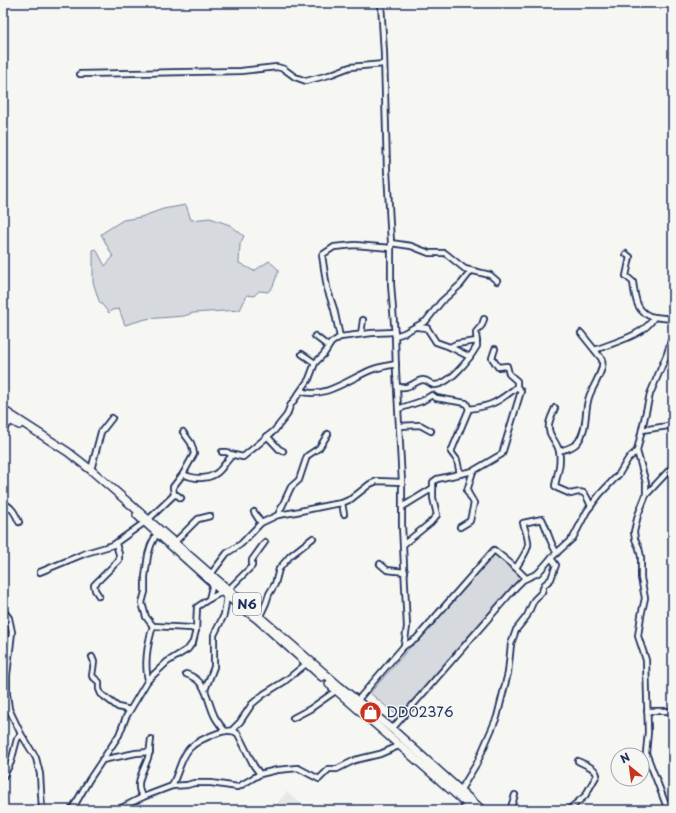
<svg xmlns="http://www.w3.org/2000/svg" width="676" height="813" font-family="'Playpen Sans',sans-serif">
<rect width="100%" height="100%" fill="#f6f6f2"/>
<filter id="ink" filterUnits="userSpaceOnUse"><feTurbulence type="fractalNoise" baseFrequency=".025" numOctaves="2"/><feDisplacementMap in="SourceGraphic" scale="8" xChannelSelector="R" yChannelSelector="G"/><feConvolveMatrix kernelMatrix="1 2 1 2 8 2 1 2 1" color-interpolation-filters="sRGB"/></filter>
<g filter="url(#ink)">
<!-- built -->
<polygon fill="#e6e7e7" points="287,792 309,810 271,810"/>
<!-- green -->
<g fill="#d6d9dd" stroke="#78849e">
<polygon points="186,205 191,220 210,218 230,225 244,236 240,244 239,263 254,271 269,261 279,270 273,286 268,292 259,291 254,296 247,295 240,310 193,313 184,316 146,319 125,325 119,309 112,310 109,313 99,301 93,282 93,250 96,249 105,266 113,257 101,234 123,220 141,217 163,209"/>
<polygon points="497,548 525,575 400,718 370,693"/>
</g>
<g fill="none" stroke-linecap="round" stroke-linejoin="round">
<defs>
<g id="minor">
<polyline points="80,74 241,71 277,67 284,69 295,77 306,81 329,75 350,67 384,64"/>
<polyline points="391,243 411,246 429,253 445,253 465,269 490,275 497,281"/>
<path d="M626 254 630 257 626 276 633 282C635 297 636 314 654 317"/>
<polyline points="673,315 672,319 673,329"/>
<polyline points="417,327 427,328 436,342 450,347 470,357"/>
<polyline points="361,334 363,320"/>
<polyline points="315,336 328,346"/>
<polyline points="395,336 404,333 426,321 441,302 461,284 471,271"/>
<polyline points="340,337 334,309 327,288 322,255 334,247 355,245 391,248"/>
<polyline points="450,347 456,344 477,341"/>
<path d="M595 350C612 343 646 335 654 317L672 319"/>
<polyline points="302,354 315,363"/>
<path d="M397 387C400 387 406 388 409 386 414 385 417 380 423 380 428 380 430 384 434 385 450 385 470 358 477 346L476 332 482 325 484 319"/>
<path d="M301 391C323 400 351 378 371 370 379 367 387 366 396 364"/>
<path d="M555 408C551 418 545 426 552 437 555 442 558 446 559 451 562 463 557 474 555 486L557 488 571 494C586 489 585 494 591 506"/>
<polyline points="398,409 422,401 432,395 436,398 466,403 469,409 451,452 457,460 460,474"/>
<path d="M469 409C492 406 498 402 517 387"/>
<polyline points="399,426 420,425 431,431"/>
<polyline points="3,429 12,421"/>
<polyline points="642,430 668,426 673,422"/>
<polyline points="267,436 279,449 283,451"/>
<path d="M559 451C566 449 573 448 578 442 588 428 584 412 589 397 592 387 607 367 601 358L581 333"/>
<polyline points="637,451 646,483 646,495 638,515 634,532 635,539 639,548 641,557 641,578 645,598 641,616 638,636 646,660 648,732 646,753 668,810"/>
<polyline points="222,452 227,452 230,454 243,457 274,431 287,415 290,406 309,379 315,363 324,354 331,343 340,337 372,333 395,332"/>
<polyline points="91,470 101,432 112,418"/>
<path d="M183 474C195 480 212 480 221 469 225 464 228 459 233 455"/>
<polyline points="174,495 173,487 183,474 194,454 193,449 191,443 183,432"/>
<polyline points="646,495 673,466"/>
<path d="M3 503C12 507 15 513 19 522"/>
<polyline points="402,507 433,488"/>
<polyline points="254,512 261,523 278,515 291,487 299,480 307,456 319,448 328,434"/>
<polyline points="344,514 342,503 351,499 370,484 377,481 402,482"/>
<path d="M278 515C300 512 320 506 342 503"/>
<polyline points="149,519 174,495 177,495 181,498"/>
<polyline points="460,527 470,521 474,503 467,491 473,471"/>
<polyline points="175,542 198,519 210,516"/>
<polyline points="404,544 430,523 437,515 433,498 433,482 437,479 473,471 502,454 521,391 517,387 517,381 509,374 507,366 498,367 492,358 495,349"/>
<polyline points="380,564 387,570 405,572"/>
<polyline points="516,568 526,578"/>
<polyline points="40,572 86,553 113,545 145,522"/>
<polyline points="211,574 227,553 241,544 261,523"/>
<polyline points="229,589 252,566 252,560 265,542"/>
<polyline points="99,596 95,590 94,585 119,560 119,554 116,544"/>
<polyline points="209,599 213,583"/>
<polyline points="3,610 9,618 12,632 7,675 7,694 9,709 21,734 36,758 40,774 42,810"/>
<polyline points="260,616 266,603 269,594 275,584 279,569 290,556 313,538"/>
<polyline points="153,626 191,628 196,630"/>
<path d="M404 646 416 639 494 550 516 568C529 546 532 549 523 523L542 519C548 530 549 542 557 553"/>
<polyline points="92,657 94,662 92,676 99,682 99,689 101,694 118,707 130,710"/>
<path d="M186 674C207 681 206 697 214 715 216 720 221 726 225 731"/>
<path d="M148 680C144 662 148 642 153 626L146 617 142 603 145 592V577L148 555 151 545 157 533"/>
<polyline points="205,690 214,667 214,635 224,615 227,596"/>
<polyline points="356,702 404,646 407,627 402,525 402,482 396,371 395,336 391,284 391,243 387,170 384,53 381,3"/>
<polyline points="647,711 673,711"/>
<polyline points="293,718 310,709 337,690"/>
<polyline points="392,729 515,588 523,580 538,573 551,558 573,538 587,511 600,494 619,474 628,459 637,451 650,394 667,354 673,334"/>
<polyline points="231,731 240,722 252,704 264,694 285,681 306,664"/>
<polyline points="102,760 136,753 150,752"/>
<polyline points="3,777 11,762 17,739 21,734"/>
<path d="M172 786C186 754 181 746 218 733 224 731 233 729 238 734L254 766 260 774"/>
<polyline points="460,791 477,763 497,717 508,673 511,644 516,630 527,616 534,600 542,592 544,585 551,579 556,565 551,558"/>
<path d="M143 797C133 785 144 770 148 758 150 752 150 745 151 739"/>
<polyline points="71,810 77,801 89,780 119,735 126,717 148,680 167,662 188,649 193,642 196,630 197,607 209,599 222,592"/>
<polyline points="117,810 143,797 172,786 187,785 194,783 211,783 238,787 260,774 277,770 298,768 319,779 329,769 337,769 355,760 380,754 401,745"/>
<polyline points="462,810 469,802"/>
<polyline points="510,810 515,795"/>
<path d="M568 810 585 796 597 775C595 767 585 765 578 761"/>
<polyline points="668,810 673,798"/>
</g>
<g id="highway">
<polyline points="3,410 68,452 91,470 339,686 392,729 482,810"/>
<polyline points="3,416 19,425"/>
<polyline points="137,515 227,596 257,619 322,677"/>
<polyline points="329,684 474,810"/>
</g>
</defs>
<!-- minor casing -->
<use href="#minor" stroke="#1b2f5e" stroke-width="8"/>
<!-- highway casing -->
<use href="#highway" stroke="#1b2f5e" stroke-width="10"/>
<!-- minor -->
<use href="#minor" stroke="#f6f6f2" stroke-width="4.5"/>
<!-- highway -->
<use href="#highway" stroke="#f6f6f2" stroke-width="7"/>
</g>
</g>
<!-- icons -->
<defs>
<symbol id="shop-disc" viewBox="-11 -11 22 22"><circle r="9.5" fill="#c8321e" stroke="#f6f6f2"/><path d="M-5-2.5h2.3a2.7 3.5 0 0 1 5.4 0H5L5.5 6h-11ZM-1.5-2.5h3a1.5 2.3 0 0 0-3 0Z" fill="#fff"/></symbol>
</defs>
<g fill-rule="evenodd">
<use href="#shop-disc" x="358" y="700" width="25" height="25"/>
</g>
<g text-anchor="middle" stroke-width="3" stroke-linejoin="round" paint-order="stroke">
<!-- shield labels -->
<rect fill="#f6f6f2" stroke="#5d6b8a" stroke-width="1" x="233" y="593" width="28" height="22" rx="3"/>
<g font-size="13" font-weight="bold" fill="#1b2f5e">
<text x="247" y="609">N6</text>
</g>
<!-- poi labels -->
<g font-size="14" fill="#1b2f5e" stroke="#f6f6f2" text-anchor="start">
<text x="386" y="717">DD02376</text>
</g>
</g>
<!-- margin -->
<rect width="676" height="813" fill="none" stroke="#f6f6f2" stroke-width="16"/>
<rect x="8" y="8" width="660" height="797" fill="none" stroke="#1b2f5e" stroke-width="1.5" filter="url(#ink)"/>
<!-- north arrow -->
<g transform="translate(630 767) rotate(331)"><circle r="19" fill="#f6f6f2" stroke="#9ea6b7"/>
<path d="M0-3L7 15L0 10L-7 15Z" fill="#c8321e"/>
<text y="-6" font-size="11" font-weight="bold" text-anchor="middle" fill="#1b2f5e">N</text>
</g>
</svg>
